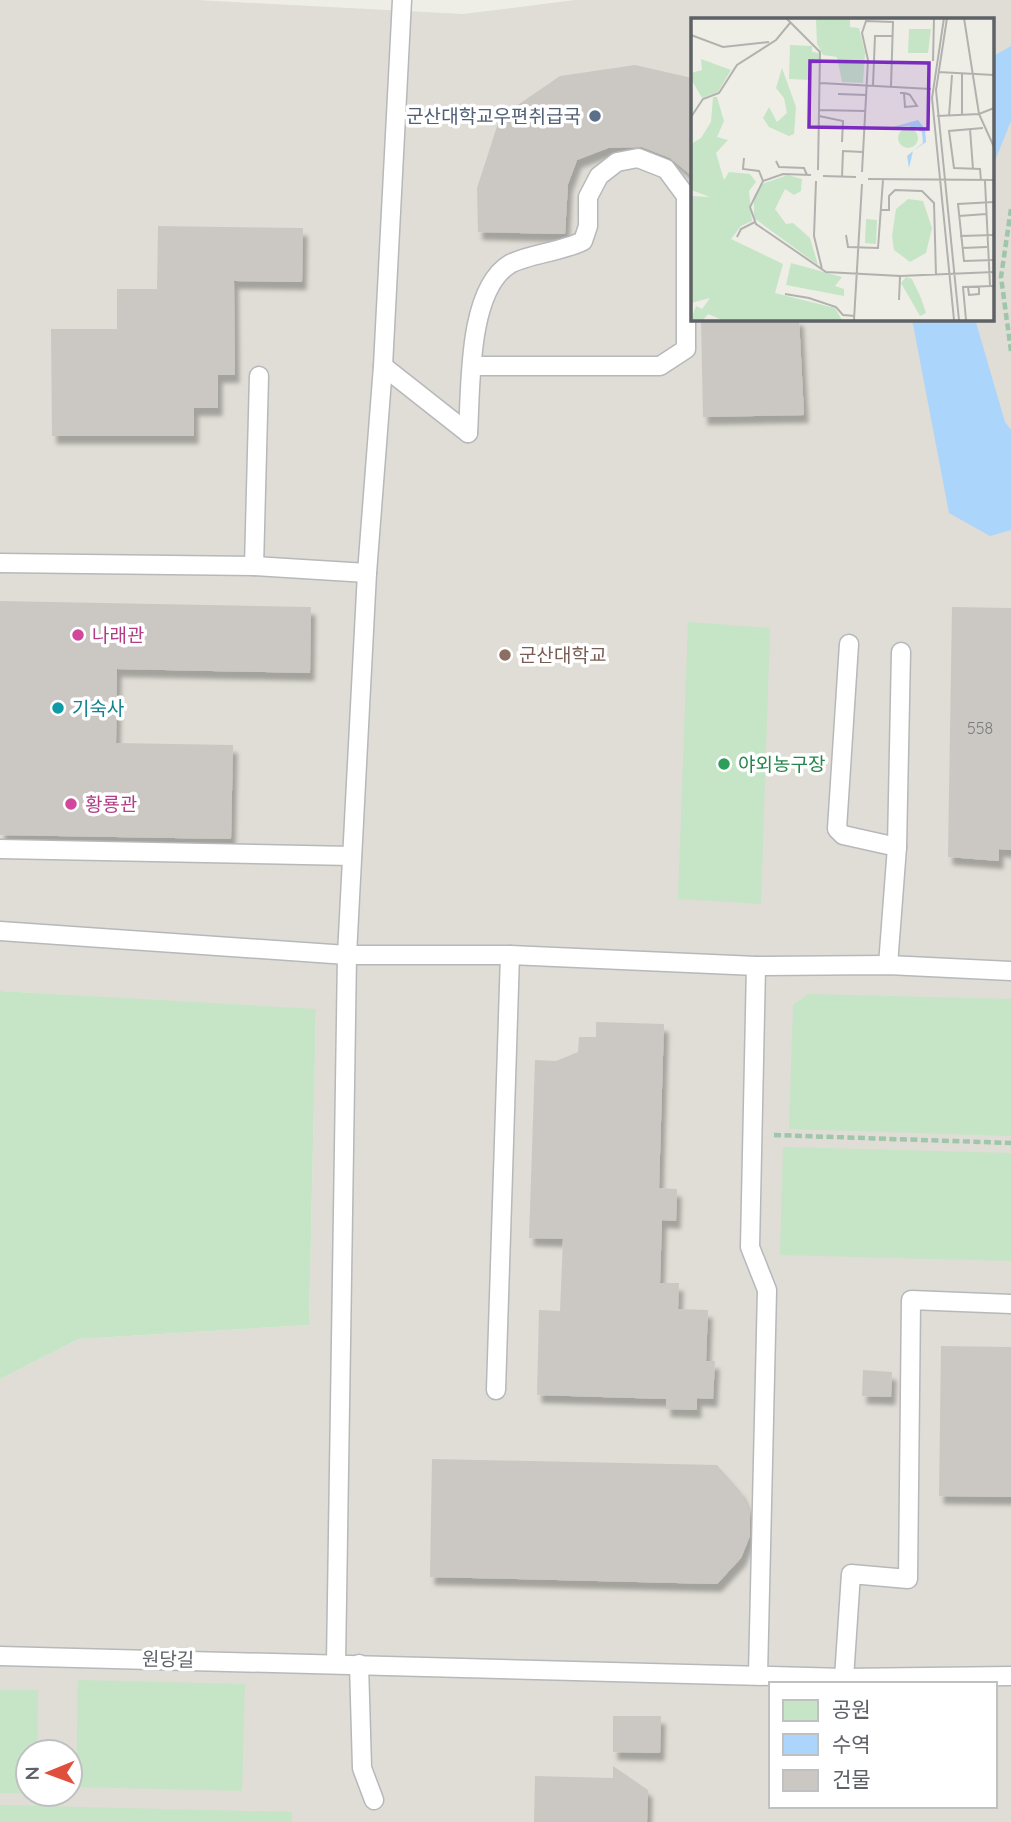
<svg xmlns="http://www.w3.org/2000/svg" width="1011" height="1822" font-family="Quicksand,'Noto Sans KR',sans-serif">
<defs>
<filter id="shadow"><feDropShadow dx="4.5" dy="8" stdDeviation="2" flood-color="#0004"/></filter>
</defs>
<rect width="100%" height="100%" fill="#efeee6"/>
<!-- education -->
<path fill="#dfddd5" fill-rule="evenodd" d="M0 0H196L463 14 575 0H1011V1822H0V1379L79 1339 309 1325 316 1010 0 991ZM692 19H992V318H692ZM771 1684H995V1806H771ZM28 1752H70V1794H28Z"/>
<!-- green -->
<g fill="#c5e5c6">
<polygon points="688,622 770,628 761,904 678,899"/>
<polygon points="0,991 316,1009 309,1325 79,1339 0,1379"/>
<polygon points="808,994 1011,999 1011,1136 789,1129 793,1005"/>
<polygon points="783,1147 1011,1153 1011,1261 780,1255"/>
<polygon points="78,1680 245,1684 242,1791 76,1787"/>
<polygon points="0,1690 38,1690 37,1752 28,1752 28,1793 0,1793"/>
<polygon points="0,1805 292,1812 292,1822 0,1822"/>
</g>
<!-- water -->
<g fill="#abd5fa">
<polygon points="1011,46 1011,121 992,168 992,57"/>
<polygon points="912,319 975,319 1005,422 1011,430 1011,530 990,536 949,513"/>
</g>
<!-- building -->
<g fill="#cbc8c4" filter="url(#shadow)">
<polygon points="635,65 692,78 692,176 670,158 642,147 608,148 577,160 568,184 565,234 478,232 477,188 500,117 560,76"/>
<polygon points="158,226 303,228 302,282 234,281 235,375 218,375 218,408 194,408 194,436 52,436 51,329 117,329 117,289 157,289"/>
<polygon points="701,318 799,318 804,415 703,417"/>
<polygon points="0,601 311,607 310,673 117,669 116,743 233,745 231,839 0,835"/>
<polygon points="952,607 1011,608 1011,850 999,849 999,861 948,857"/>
<polygon points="596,1022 664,1024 659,1188 677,1189 676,1221 662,1220 660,1283 679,1283 678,1309 708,1310 706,1361 715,1361 713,1399 697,1398 697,1410 666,1409 666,1399 537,1395 539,1310 560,1311 563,1239 529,1238 535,1060 556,1061 578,1052 579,1037 596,1037"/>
<polygon points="941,1346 1011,1347 1011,1497 939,1496"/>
<polygon points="863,1370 892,1372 891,1397 862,1396"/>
<polygon points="432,1459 717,1465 740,1491 750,1513 750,1536 741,1558 717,1584 430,1577"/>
<polygon points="613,1716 661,1716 660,1753 613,1752"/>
<polygon points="613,1766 648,1790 647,1822 534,1822 535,1776 613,1778"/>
</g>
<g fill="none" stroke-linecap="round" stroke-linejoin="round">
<defs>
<g id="lane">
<polyline points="383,366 468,433"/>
<path d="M468 433C471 388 467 290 510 264 528 254 561 252 583 241L588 226V197L599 176 617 162 638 158 666 169 686 196V349L660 366H472"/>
<polyline points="0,563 254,566 367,573"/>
<polyline points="254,566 259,376"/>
<polyline points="849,644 837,829 843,835 897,847"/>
<polyline points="0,849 352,856"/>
<polyline points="0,931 347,955 510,955 756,966 888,965 1011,971"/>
<polyline points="888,965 897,847 901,652"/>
<polyline points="756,966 750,1247 767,1290 758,1675"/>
<polyline points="496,1390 510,955"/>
<polyline points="0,1656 844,1678 1011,1676"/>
<polyline points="336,1663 347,955 367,573 383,366 402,0"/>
<polyline points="359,1664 362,1768 374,1800"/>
<polyline points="844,1678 851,1574 908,1579 911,1300 1011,1304"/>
</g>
</defs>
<!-- lane casing -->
<use href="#lane" stroke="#b6b8bc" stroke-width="21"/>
<!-- path -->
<g stroke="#9ec6ab" stroke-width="4.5" stroke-dasharray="7 3.5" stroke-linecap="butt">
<polyline points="1011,209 1001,277 1011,351"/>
<polyline points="774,1135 1011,1143"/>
</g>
<!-- lane -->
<use href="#lane" stroke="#fff" stroke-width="18"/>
</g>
<!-- markers -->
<circle fill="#5c6f8a" stroke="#fff" stroke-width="2.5" cx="595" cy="116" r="7"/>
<g fill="#d1479c" stroke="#fff" stroke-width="2.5">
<circle cx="78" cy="635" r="7"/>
<circle cx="71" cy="804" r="7"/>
</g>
<circle fill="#8d6e63" stroke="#fff" stroke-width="2.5" cx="505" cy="655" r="7"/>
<circle fill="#0f9aa8" stroke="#fff" stroke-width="2.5" cx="58" cy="708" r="7"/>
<circle fill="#2e9e5b" stroke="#fff" stroke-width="2.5" cx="724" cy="764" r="7"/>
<g text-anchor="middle" stroke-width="7" stroke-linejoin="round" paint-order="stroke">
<!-- number labels -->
<g font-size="16" fill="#797b7e">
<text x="980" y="734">558</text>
</g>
<!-- service labels -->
<g font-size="19" fill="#4e5e75" stroke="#fff" text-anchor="end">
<text x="581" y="123">군산대학교우편취급국</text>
</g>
<!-- hotel labels -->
<g font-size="19" fill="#b23c85" stroke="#fff" text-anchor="start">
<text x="92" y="642">나래관</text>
<text x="85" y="811">황룡관</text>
</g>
<!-- education labels -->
<g font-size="19" fill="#785e54" stroke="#fff" text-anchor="start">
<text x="519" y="662">군산대학교</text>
</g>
<!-- culture labels -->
<g font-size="19" fill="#0d838f" stroke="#fff" text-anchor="start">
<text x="72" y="715">기숙사</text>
</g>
<!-- leisure labels -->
<g font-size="19" fill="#27864d" stroke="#fff" text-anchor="start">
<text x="738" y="771">야외농구장</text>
</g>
<!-- street labels -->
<g font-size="19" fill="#5e6166" stroke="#fff">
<text transform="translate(168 1659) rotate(1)" y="7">원당길</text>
</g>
</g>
<!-- overview -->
<g transform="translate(691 18)">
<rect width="303" height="303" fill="#efeee6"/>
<path d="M159 0V9L168 10 174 35 172 65 151 64 146 39 132 37 126 26 125 1ZM218 11H240L237 35H217ZM99 27 121 28V34L128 35V46H120V62L98 61ZM10 41 40 52 27 74 11 80 0 61V55L11 52ZM91 50 105 89 103 116 98 118 78 109 72 100 78 89 86 104 96 95 93 80 85 70ZM22 79H26L33 103 26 119 37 122 25 135 33 162 38 154 59 156 65 164 58 173 61 203 50 208 40 221 92 246 84 275 144 290 151 302H31L17 296 12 302H0L5 288 11 291 19 280 0 285V178L19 179 0 172V126L10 120 20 104ZM207 120a10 10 0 1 1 20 0a10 10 0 1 1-20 0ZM97 157 111 161 110 173 103 177 94 171 84 191 95 206 102 205 119 220 127 247 63 200V178L71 166ZM217 181 232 183 241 210 235 235 219 244 203 232 201 218 205 191ZM175 201 186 202 185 226 174 225ZM100 245 151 259 144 268 153 271V278L95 267ZM215 259 221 261 230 280 235 295 229 298 210 265Z" fill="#c5e5c6"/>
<path d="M227 102 234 111 235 124 222 133 218 150 216 138 232 125 231 114 218 108 202 109Z" fill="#abd5fa"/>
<path fill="none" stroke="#b1b2af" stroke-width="2" d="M95 0 129 34 127 152M253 0 241 80 263 302M256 0 245 72 268 302M273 0 288 96 303 129M0 17 32 29 78 24M242 43 243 0M247 54 303 57M129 65 240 71M182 67 184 18H202M209 75H213L217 76 219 77 226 88 214 89 213 75M147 76 175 77M128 92 174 93M271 97V56M128 98 152 103 151 124M246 98 288 96 303 90M258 98 261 57M0 99 12 81 28 75 46 47 85 22 99 5M279 111 282 151M53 140 52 151 68 153 72 163M85 143 88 149 113 150 116 157M171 154 177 42 171 15 175 3 202 4 200 68M120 157 92 156 72 163 59 189 65 206 135 254 209 258 208 282M132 158 165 159M151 159 152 133 172 134M177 161 303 162M125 163 123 218 131 251M290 163 289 151 263 150 258 113 292 110M294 163 299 268M303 184 267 186 273 243 303 242M190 192H198V178L204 172 231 173 243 185 245 257M268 198 295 196M155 217 157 229 187 230 192 162M269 218 303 217M46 219 50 211 64 204M271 230 296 229M209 258 303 254M277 269 278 277 288 276V268M94 276 118 280 145 289 152 297 164 298M163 302 171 166M275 302 272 269 302 268"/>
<path fill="#7b2cbf" fill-opacity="0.15" stroke="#7b2cbf" stroke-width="3.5" d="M119 43 238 45 237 111 118 109Z"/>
<rect width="303" height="303" fill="none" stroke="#5e6166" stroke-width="3.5"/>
</g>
<!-- legend -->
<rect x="769" y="1682" width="228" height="126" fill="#ffffff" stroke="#bfc0c2" stroke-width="2"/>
<rect x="783" y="1700" width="35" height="21" fill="#c5e5c6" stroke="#bfc0c2" stroke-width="2"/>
<text x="832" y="1717" font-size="21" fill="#5e6166">공원</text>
<rect x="783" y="1734" width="35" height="21" fill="#abd5fa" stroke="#bfc0c2" stroke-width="2"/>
<text x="832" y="1752" font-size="21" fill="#5e6166">수역</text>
<rect x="783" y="1770" width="35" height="21" fill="#cbc8c4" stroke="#bfc0c2" stroke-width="2"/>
<text x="832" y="1787" font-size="21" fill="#5e6166">건물</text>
<!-- north arrow -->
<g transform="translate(49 1773) rotate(269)"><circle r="33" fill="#ffffff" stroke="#bfc0c2" stroke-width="2"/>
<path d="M0-5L12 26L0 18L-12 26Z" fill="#e04f3c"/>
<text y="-10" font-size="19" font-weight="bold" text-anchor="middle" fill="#5e6166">N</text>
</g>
</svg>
